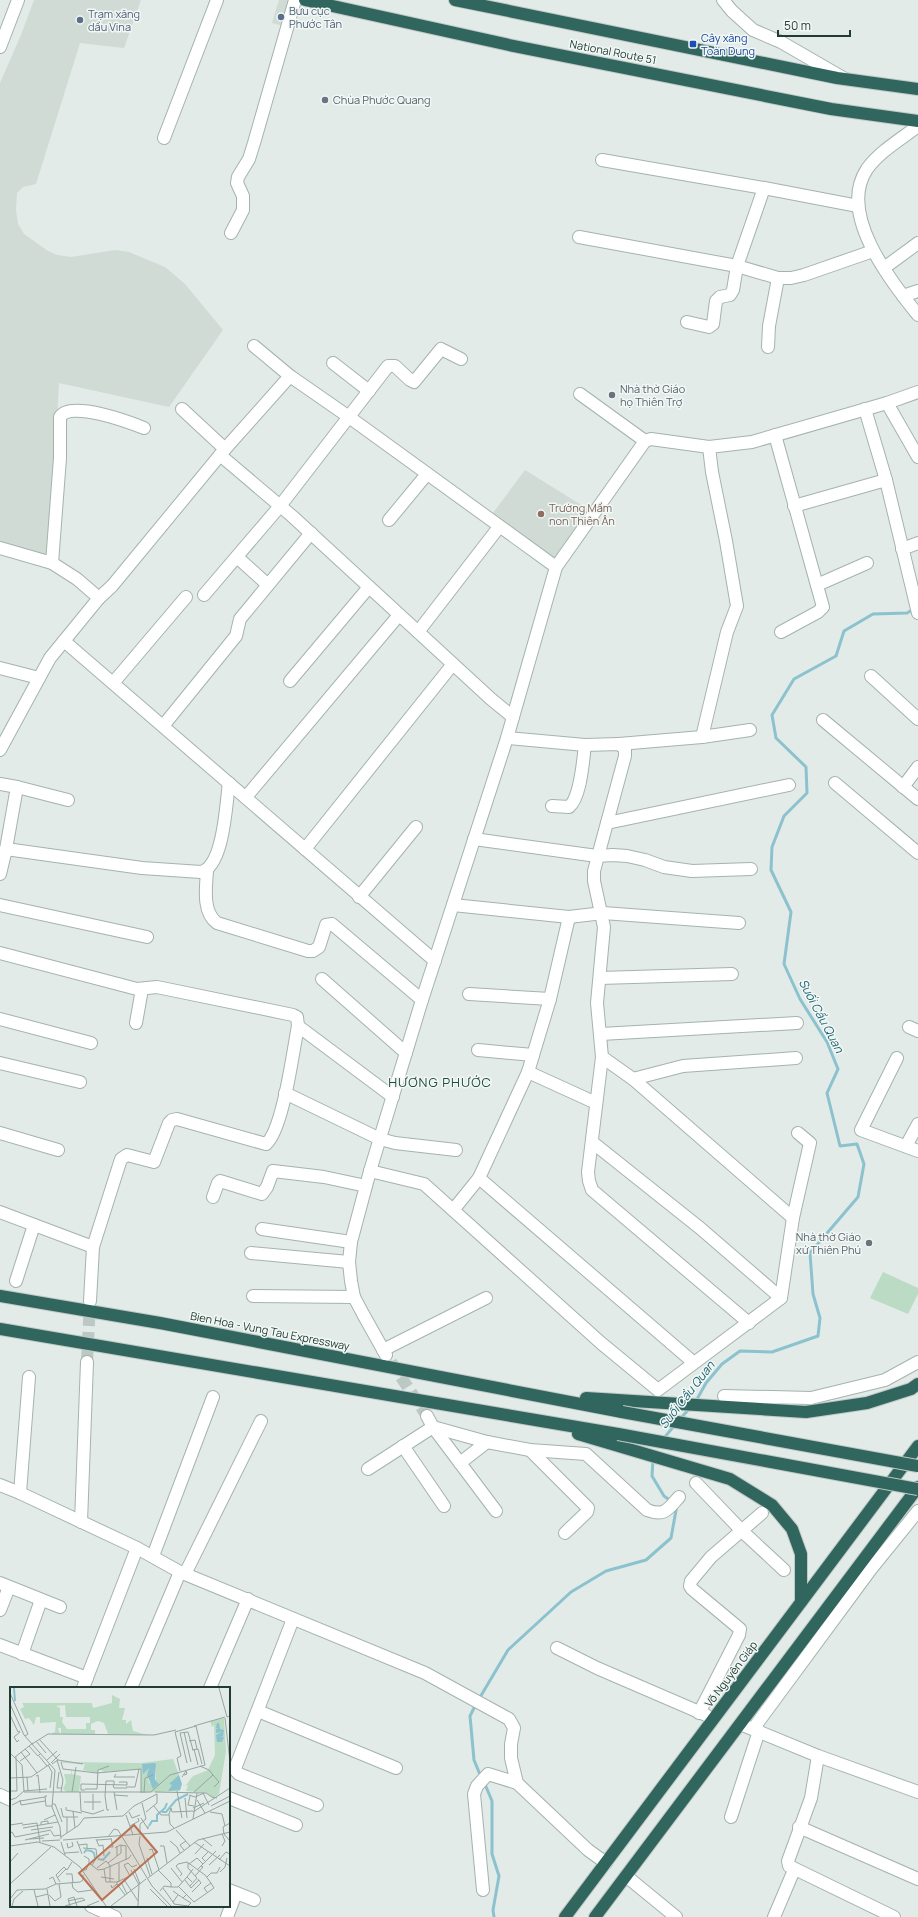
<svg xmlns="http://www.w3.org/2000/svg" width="918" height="1917" font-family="Manrope,sans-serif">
<rect width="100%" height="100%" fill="#e2ebe7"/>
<!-- built -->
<g fill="#d0dbd6">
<polygon points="34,0 141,0 124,48 80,43 36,184 23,187 17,193 16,210 18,224 24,234 48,251 57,255 71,257 115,250 129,252 165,267 185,284 223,330 169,407 59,383 49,558 0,544 0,83 21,35"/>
<polygon points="279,0 291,0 284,26 272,23"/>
<polygon points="525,470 591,511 555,563 490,517"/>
</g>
<!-- green -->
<polygon fill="#bbdbc5" points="883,1272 918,1288 918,1294 908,1314 870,1298"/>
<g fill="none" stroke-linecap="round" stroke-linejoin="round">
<!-- stream -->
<g stroke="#8cc2ce" stroke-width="3">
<polyline points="696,1401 706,1383 722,1364 740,1351 772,1352 818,1336 820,1318 813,1294 810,1253 858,1197 864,1164 857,1144 840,1146 827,1093 838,1069 827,1042 800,999 784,964 791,912 771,870 772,847 784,816 807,793 806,767 776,738 772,715 794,679 836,656 844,631 873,614 907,613 914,609"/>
<polyline points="680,1419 690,1408"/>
<polyline points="663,1439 675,1425"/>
<polyline points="653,1459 652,1476 664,1496 671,1501"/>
<polyline points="479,1699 508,1650 571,1592 606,1571 646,1560 671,1538 677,1505"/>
<polyline points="476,1704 470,1716 474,1760 481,1777"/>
<polyline points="484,1782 492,1801 492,1854 499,1876 493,1910 494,1917"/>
</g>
<!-- street-tunnel -->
<g stroke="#bcc8c3" stroke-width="12" stroke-dasharray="12 6" stroke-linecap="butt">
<polyline points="87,1362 90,1302"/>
<polyline points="391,1362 427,1416"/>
</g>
<defs>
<g id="street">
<polyline points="723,0 732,11 753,30 781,42 845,79"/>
<polyline points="0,47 18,0"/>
<path d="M918 126C901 139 879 152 867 169 837 214 891 281 918 315"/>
<polyline points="164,138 217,0"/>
<polyline points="602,160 764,188 858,206"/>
<polyline points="231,233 243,210 243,196 237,183 238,177 249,159 254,143 295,0"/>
<polyline points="579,237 737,266 778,278 791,278 804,275 873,251"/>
<polyline points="884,268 918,243"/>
<polyline points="903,296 918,291"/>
<polyline points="687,322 709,327 713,324 716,301 720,297 730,295 733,290 737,266 764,188"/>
<polyline points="254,346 290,376"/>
<polyline points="768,347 769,326 778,278"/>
<polyline points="333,363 369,391"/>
<polyline points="580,394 645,441"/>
<polyline points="887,403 918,457"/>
<polyline points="182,409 225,449"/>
<polyline points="865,409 886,480 918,613"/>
<polyline points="775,435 823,607 818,612 781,632"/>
<polyline points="220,455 292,516 491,699 513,717"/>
<polyline points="794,506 886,480"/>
<polyline points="389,520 427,474"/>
<path d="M0 548 52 563 60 458V417C70 400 129 422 144 428"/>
<polyline points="902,549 918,543"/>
<polyline points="237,557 268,585"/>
<polyline points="52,563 77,579 99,598 112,586 225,449 290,376 349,417 556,567"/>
<polyline points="817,585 867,563"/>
<polyline points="204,595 280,506 388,366 395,366 410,380 414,382 441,349 461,359"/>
<polyline points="418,632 499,527"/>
<polyline points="64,641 435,961"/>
<polyline points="0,668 39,678"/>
<polyline points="871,676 918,719"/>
<polyline points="290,681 369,587"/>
<polyline points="113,683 186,597"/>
<polyline points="823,720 918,799"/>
<polyline points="163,726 236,636 240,619 311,533"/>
<polyline points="702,737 750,730"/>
<polyline points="507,738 585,745 619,744 625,749 625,756 594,871 594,881 604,927 597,1003 602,1057 633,1079 793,1218"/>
<polyline points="619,744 702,737 727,632 737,606 726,541 712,472 709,447"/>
<polyline points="0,750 50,658 99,598"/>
<polyline points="835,783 918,853"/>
<polyline points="0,784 17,787 6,849 0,874"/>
<polyline points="17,787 68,800"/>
<polyline points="903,787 918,767"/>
<polyline points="246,797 399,615"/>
<path d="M552 806 569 807C581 797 583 760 585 745"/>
<polyline points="607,823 789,785"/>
<polyline points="474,839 597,856 613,855 627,856 645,860 664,867 692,871 751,869"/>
<path d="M6 849 142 868 201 872C224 866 226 803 229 783"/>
<polyline points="305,849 453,664"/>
<path d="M207 871C206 887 202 912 217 923L308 951H313L319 947 326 925 332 924 422 1000"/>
<polyline points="359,897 416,827"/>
<polyline points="0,905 147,937"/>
<polyline points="453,905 569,917 603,913 739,923"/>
<polyline points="0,953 137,989 157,987 293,1015 297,1017 298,1026"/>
<polyline points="600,978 732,974"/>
<polyline points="322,979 406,1053"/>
<polyline points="469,994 550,999"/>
<polyline points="0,1019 91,1043"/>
<polyline points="136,1023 142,989"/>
<polyline points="909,1027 918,1031"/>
<polyline points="601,1034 797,1023"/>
<polyline points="478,1050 533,1055"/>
<polyline points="602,1057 588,1172 589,1181 592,1190 749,1323"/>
<polyline points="897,1058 861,1130 918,1151"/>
<polyline points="0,1063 80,1082"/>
<polyline points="528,1072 596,1103"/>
<polyline points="633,1079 683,1066 796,1058"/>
<polyline points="285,1093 380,1139 395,1143 456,1150"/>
<polyline points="0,1133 58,1150"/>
<polyline points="592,1142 700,1228 781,1298"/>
<polyline points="906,1146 918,1124"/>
<polyline points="370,1171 424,1184 601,1343 658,1390 781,1298 793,1218 810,1143 798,1133"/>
<polyline points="479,1178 693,1362"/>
<polyline points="213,1197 218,1183 220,1181 262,1194 267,1187 273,1171 324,1177 366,1186"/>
<polyline points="454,1209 479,1178 528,1072 550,999 569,917"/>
<polyline points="0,1212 93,1247"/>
<polyline points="262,1229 351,1242"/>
<polyline points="251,1253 349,1262"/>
<polyline points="16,1281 34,1225"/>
<polyline points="253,1296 354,1297"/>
<path d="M90 1301 93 1247 121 1159 127 1155 154 1162 169 1123 172 1120 177 1119 266 1144C283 1130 293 1051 298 1026L393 1097"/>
<polyline points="383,1350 486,1298"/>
<polyline points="386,1355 363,1314 354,1297 351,1281 349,1262 351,1242 370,1171 422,1000 507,738 556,567 645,441 651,439 709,447 752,442 887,403 918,392"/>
<polyline points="724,1396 811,1398 885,1380 918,1362"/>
<polyline points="427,1416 433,1427 496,1511"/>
<polyline points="403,1446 444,1506"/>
<polyline points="530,1450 588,1508 587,1512 565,1533"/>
<polyline points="460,1463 487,1442"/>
<path d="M368 1469 433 1427 487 1442 530 1450 586 1454 647 1510C665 1517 668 1509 679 1497"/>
<polyline points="696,1483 742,1531 784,1570"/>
<polyline points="0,1485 20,1493 137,1548 180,1572 425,1673 509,1719 514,1728 511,1744 511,1758 517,1783 588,1850 606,1863"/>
<polyline points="20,1493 29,1377"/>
<polyline points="81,1522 87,1362"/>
<polyline points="153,1556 213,1397"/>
<polyline points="185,1574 261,1421"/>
<polyline points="0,1583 60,1607"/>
<polyline points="0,1610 9,1587"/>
<polyline points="293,1619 236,1766 236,1771 239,1774 317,1805"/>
<polyline points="0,1645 87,1678"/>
<polyline points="557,1648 597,1668 706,1715"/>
<polyline points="22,1654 41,1600"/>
<polyline points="83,1688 137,1548"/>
<polyline points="131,1688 180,1572"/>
<polyline points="210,1688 248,1599"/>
<polyline points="258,1711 396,1768"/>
<polyline points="699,1713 739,1635 740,1629 692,1589 690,1586 691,1581 711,1557 762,1513"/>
<polyline points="745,1726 818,1756 918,1792"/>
<polyline points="753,1729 871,1569 918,1511"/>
<polyline points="818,1756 811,1798 788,1861 789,1866 894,1917"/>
<polyline points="0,1795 11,1800"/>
<polyline points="229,1798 296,1825"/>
<polyline points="731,1817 759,1731"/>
<polyline points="799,1827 918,1879"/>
<polyline points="626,1876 676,1917"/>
<polyline points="229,1890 254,1900"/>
<polyline points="483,1890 474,1794 477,1786 488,1774 517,1783"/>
<polyline points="91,1906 115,1917"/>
<polyline points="227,1917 236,1893"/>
<polyline points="774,1917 794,1870"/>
</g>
<g id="highway">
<polyline points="305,0 509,45 831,109 918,121"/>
<polyline points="455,0 837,78 918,89"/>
<polyline points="0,1296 160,1323 622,1412"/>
<polyline points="0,1329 618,1434"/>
<polyline points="586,1398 806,1412 867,1403 911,1389 918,1384"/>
<polyline points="578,1434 730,1479 772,1505 792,1529 801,1554 801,1602"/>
<polyline points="565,1917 918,1446"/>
<polyline points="595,1917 918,1487"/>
</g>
</defs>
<!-- street casing -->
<use href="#street" stroke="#a5b3ae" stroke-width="14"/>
<!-- highway casing -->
<use href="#highway" stroke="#c1c8c6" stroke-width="14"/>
<!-- street -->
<use href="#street" stroke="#fff" stroke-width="12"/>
<!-- highway -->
<use href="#highway" stroke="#30665d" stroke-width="12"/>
<defs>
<g id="highway-bridge">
<polyline points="622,1412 918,1466"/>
<polyline points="618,1434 918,1489"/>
</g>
</defs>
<!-- highway-bridge casing -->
<use href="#highway-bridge" stroke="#c1c8c6" stroke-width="14" stroke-linecap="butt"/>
<!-- highway-bridge -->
<use href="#highway-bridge" stroke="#30665d" stroke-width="12"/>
</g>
<!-- markers -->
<g fill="#5c6f8a" stroke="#f2f8f5" stroke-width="1.5">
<circle cx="281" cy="17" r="4"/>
<circle cx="80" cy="20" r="4"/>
</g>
<rect fill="#1a4fb4" stroke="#f2f8f5" stroke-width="1.5" x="689" y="40" width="8" height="8" rx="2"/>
<g fill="#6b7280" stroke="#f2f8f5" stroke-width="1.5">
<circle cx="325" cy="100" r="4"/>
<circle cx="612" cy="395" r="4"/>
<circle cx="869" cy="1243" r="4"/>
</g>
<circle fill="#8d6e63" stroke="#f2f8f5" stroke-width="1.5" cx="541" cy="514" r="4"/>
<g text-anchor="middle" stroke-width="3" stroke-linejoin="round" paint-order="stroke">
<!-- service labels -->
<g font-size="11" fill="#4e5e75" stroke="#f2f8f5" text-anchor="start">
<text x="289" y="15">Bưu cục<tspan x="289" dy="13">Phước Tân</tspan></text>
<text x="88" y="18">Trạm xăng<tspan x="88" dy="13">dầu Vina</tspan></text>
</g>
<!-- transit labels -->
<g font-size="11" fill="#164399" stroke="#f2f8f5" text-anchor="start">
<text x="701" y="42">Cây xăng<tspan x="701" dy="13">Toàn Dung</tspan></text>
</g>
<!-- street labels -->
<g font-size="11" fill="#223b35" stroke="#f2f8f5">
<text transform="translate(613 52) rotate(11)" y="4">National Route 51</text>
<text transform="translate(270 1331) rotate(11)" y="4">Bien Hoa - Vung Tau Expressway</text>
<text transform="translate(731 1674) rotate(-53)" y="4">Võ Nguyên Giáp</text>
</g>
<!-- worship labels -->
<g font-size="11" fill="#5b616d" stroke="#f2f8f5" text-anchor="start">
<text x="333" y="104">Chùa Phước Quang</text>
<text x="620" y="393">Nhà thờ Giáo<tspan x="620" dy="13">họ Thiên Trợ</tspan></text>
<text x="861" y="1241" text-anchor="end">Nhà thờ Giáo<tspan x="861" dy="13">xứ Thiên Phú</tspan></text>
</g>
<!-- education labels -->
<g font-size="11" fill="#785e54" stroke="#f2f8f5" text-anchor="start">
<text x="549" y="512">Trường Mầm<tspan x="549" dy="13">non Thiên Ân</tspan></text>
</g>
<!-- water labels -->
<g font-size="12" font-style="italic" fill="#1f6374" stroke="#f2f8f5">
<text transform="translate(821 1016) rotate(62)" y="4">Suối Cầu Quan</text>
<text transform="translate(687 1395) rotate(-52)" y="4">Suối Cầu Quan</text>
</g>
<!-- quarter labels -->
<g font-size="13" letter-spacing="1" fill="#1f4c43" stroke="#f2f8f5">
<text x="440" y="1087">HƯƠNG PHƯỚC</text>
</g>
</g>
<!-- overview -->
<g transform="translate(10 1687)">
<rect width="220" height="220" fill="#e2ebe7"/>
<path d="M102 8 110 12 109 21H115L112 33H116V37L121 33 123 44 137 48 98 47 94 36 88 34 81 37V43H85V47H51V41H48L50 47H41L45 45 46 35 30 36V30H26L24 38 19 31 15 32 10 22 14 20 12 16H82L83 21 102 16ZM55 18 56 30H80V36H76V42H57L52 35 53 30H50V21L46 19ZM214 31 216 64 209 107 203 111 197 106 176 104 178 98 171 99 170 104 131 106V82L94 85 89 82 87 86 73 83 75 77 53 76 49 73 56 75 131 76 163 72 169 88 160 97 167 100 176 98 183 89 198 83 205 68 204 38 202 40 200 34ZM146 77V92L140 94 147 98 139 96 138 91ZM61 82 62 87 71 89 69 105H57L53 102 56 95 54 87H61Z" fill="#bbdbc5" fill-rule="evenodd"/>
<path d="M207 36H209L210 42 214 43 213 49H210L214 50 212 55H207L206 48 212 45 206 46V42H209L206 41ZM144 76 146 77 145 93 149 97 143 102 137 88 139 81 133 87 132 77ZM169 88 172 97 170 103 158 104 162 98 159 97Z" fill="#8cc2ce"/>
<path fill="none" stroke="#8cc2ce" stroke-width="2" d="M4 1 5 14M152 125H156L166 113 178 107M139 139 142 134H147V128L155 121 157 116M74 166 76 163 81 164 84 166 85 171M88 172 93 173 100 165"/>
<path fill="none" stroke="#95a5a0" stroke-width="1" d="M209 1 217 30 220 29M0 6 18 47 15 49M0 17 14 48 45 83 42 120 50 140 51 152M0 28 8 45 10 44M215 31 220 75M184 39 215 30M174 45 181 75M29 52 48 73M9 53 7 55 4 50 10 45M26 54 36 66M179 54 185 53 187 62M22 57 38 47 144 48 166 43M19 59 28 69 31 66M184 62 188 78M182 63 188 62 192 77M11 65 27 86M0 66 12 78 14 104 6 111 0 113M29 69 37 79M5 70 23 56M37 73 47 64M47 73 53 93 51 105M10 74 20 67 15 62M51 75 53 82 87 86 131 82V106M41 76 50 67M177 76 170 46 178 45 183 63M42 77 48 73 73 77M38 78 42 85 40 101M49 85 47 101H52M106 87 104 90H125M203 88 209 95 204 100M26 89 28 88 30 106M17 90 18 104M172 90 176 84 177 87 174 88M0 91 21 90 40 77M103 98 104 101H117M116 100H125L129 82M75 102H87L88 83 99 79M75 103H71V97L117 98V95H109M0 104H7L6 70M14 104 37 102M167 104 172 131M14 105H141L160 88 195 78 186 39 165 45 171 69 167 71 170 84M62 105 66 80M70 105 71 124 83 127 94 123M104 105 107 123M145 105 196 106 202 110 207 111M184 105 203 88 199 83 190 79M134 106 135 91 143 88M193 106 199 118M83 107V123M104 108 118 109M179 108 185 110 194 106M37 109H35L36 119H42M180 109 178 118 184 119M175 111 177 131M10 113 11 118 35 114M187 113 195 126M74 115H91M42 117H45L52 135M2 118 10 114 35 110M144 119 151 128H159M201 119 220 109M56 120V123L72 126M51 121 53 130H68M183 121 194 116M99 123H97L95 109 96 94H104V98M63 124 65 141M119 125 122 131 130 128M136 125 147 116V107M183 125 220 101M200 125 212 127 215 139M159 127 161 121 162 125 183 124M159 127 160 137 164 141M116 128 123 148M57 130V146M131 131 138 142V139M183 132 187 106M34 133 45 128M220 136 213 140 214 147 220 154M0 138 13 136M12 138 27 136 30 155M31 138V135L38 134V137M120 139 129 134 128 131M13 141 48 135M21 143 43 140M166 143 180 159M41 144 44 149 51 148M0 146 2 145 5 150 41 143M130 147V137L136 132 132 116M130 149 129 157 140 189M51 150 69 138 74 131 113 129 124 119 147 107M98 150 104 142 108 143 142 199 161 219M192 151 202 159M20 152 34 151M86 152 89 159 93 158 94 169M15 153 39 147M53 153 157 145 220 114M87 153 101 152M32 154 50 153M67 154 72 167M160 154 167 160 170 166M51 155 55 168M184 155 220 179M57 156 58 161 63 159 62 155M69 158 77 157V161M0 159 28 155 44 160 70 180 96 219M150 159H154L157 176M212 159 215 154 212 147M100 160H103L101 151M73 161 86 162 87 170 82 178M105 161 110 158 116 159V173M139 163 142 162 149 183M174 163 170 158 176 154M55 166 69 165M185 167 194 157M107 169 111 166V158M137 171 142 187M209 173 216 165 220 167M0 175 8 166M196 175 192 171 198 165M79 176 88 183 94 182 119 171 121 168M109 176V195M178 176V181L187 191 180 199M168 177 177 175 195 188 201 196 194 201 197 205M168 177 166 179 172 187 170 189M179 177 187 171 193 177M114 178 118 176 122 180 127 178M199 178 210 168M101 180 98 176 107 169V159M87 181 96 174 98 176M161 181 172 195M94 182 96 195H107V197M124 182 130 197M188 182 206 164M72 183H76L79 176V172L74 169M121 183 129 198M148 183 161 196V200H168L177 190M210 185 215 180 217 171M56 187H62L63 196M185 189 193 180 191 179M91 190 104 192M197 190 201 186H207L210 180M47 191 56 182M138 191 188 153 220 145M39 192 43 190 46 197M175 193 181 201 189 193M115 194 128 214M50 195 46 188 54 180 57 183 62 175M100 195V180M107 195 120 189 114 178M111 195 117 207M182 195 177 190 183 182M62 196 63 201 68 205 82 203M0 197 41 160M101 198 102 201 107 197 115 208M168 199 184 215 204 201 201 196M153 201 163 215M37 202 40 219M140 202 157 219M24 203 28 219M150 204 154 199 161 200M163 204 173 211M182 205 191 196 188 192M39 208 45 214 51 210 49 197M168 208 163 215 164 217 178 219 181 216M176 208 173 211 181 216M26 210 38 207M0 212 7 203 35 202 46 197 70 195 73 193V188M58 214 72 211 75 213M2 219 4 212 13 204M55 219 75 213M60 219 58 212 64 210 67 219M77 219 89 214M101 219 136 192M128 219 129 197"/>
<path fill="#ba7354" fill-opacity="0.15" stroke="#ba7354" stroke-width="2" d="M124 138 147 165 92 213 69 186Z"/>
<rect width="220" height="220" fill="none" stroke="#223b35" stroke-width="2"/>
</g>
<!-- scale -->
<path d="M778 30v6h72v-6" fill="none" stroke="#223b35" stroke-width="2"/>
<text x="784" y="30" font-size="12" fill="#223b35" stroke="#f2f8f5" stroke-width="3" paint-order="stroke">50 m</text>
</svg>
